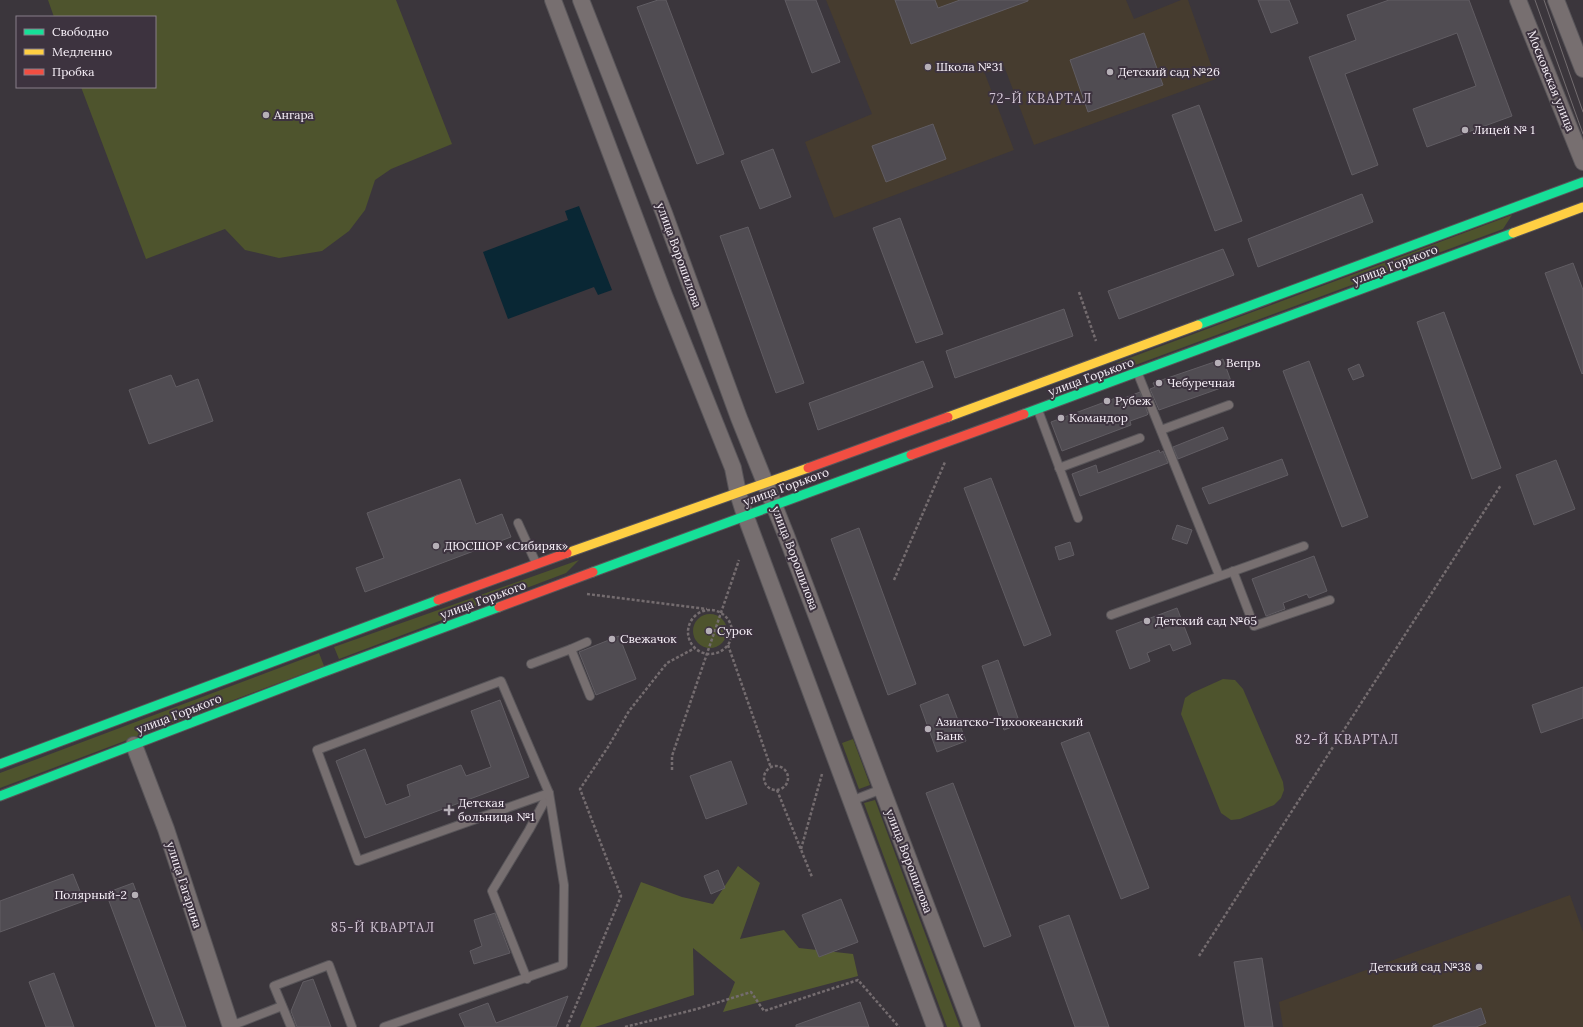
<svg xmlns="http://www.w3.org/2000/svg" width="1583" height="1027" font-family="Lora,serif">
<rect width="100%" height="100%" fill="#3b363c"/>
<!-- education -->
<g fill="#463c2f">
<polygon points="826,0 1126,0 1134,19 1181,0 1188,0 1216,79 1034,145 1004,66 983,74 985,74 1014,150 834,218 805,142 872,114"/>
<polygon points="1570,895 1583,932 1583,1027 1283,1027 1279,1002"/>
</g>
<!-- green -->
<g fill="#4e542d">
<polygon points="48,0 396,0 452,144 391,169 375,180 365,210 349,231 322,251 279,258 245,250 225,229 146,259 81,87 155,87 155,17 54,17"/>
<polygon points="1512,215 1503,229 1119,371 1116,363"/>
<polygon points="579,560 566,573 339,659 334,647"/>
<circle cx="710" cy="631" r="17"/>
<polygon points="319,653 324,666 0,788 0,773"/>
<polygon points="1223,679 1235,680 1243,689 1283,782 1284,790 1281,798 1274,805 1240,819 1231,820 1221,813 1181,714 1185,698 1192,693"/>
<polygon points="853,739 870,785 859,789 842,743"/>
<polygon points="875,800 960,1027 947,1027 864,803"/>
</g>
<!-- forest -->
<polygon fill="#555c30" points="738,866 760,883 740,939 784,930 799,948 853,954 858,976 723,1012 735,982 693,948 694,995 595,1027 580,1027 641,882 682,897 713,904"/>
<!-- water -->
<polygon fill="#092734" points="579,206 612,290 598,295 594,287 508,319 483,252 568,220 565,211"/>
<!-- building -->
<g fill="#504c52" stroke="#615d63">
<polygon points="658,0 666,0 724,154 697,164 637,7"/>
<polygon points="785,0 816,0 840,62 812,73"/>
<polygon points="895,0 935,0 938,8 960,0 1028,0 1028,1 911,44"/>
<polygon points="1258,0 1289,0 1298,23 1271,33"/>
<polygon points="1389,0 1469,0 1512,116 1427,147 1413,109 1476,86 1457,33 1345,74 1378,165 1352,175 1309,57 1356,40 1347,15"/>
<polygon points="1144,33 1163,85 1088,112 1070,60"/>
<polygon points="1199,105 1242,221 1215,231 1172,115"/>
<polygon points="933,124 946,159 886,182 872,146"/>
<polygon points="773,149 791,197 760,209 741,161"/>
<polygon points="1362,194 1373,222 1258,267 1248,239"/>
<polygon points="900,218 943,334 916,343 873,228"/>
<polygon points="748,227 804,383 776,393 720,236"/>
<polygon points="1223,249 1234,275 1119,319 1108,291"/>
<polygon points="1573,263 1583,290 1583,373 1582,374 1545,273"/>
<polygon points="1064,309 1073,336 955,378 946,351"/>
<polygon points="1444,312 1501,468 1472,479 1417,322"/>
<polygon points="1223,359 1232,384 1159,410 1150,389 1155,387 1153,383"/>
<polygon points="923,361 933,387 818,430 809,403"/>
<polygon points="1309,361 1368,517 1342,527 1283,371"/>
<polygon points="1359,364 1364,376 1353,380 1348,369"/>
<polygon points="171,375 176,387 198,379 213,421 149,444 129,390"/>
<polygon points="1140,392 1148,414 1147,415 1130,421 1131,425 1062,451 1051,422 1121,396 1122,399"/>
<polygon points="1223,427 1228,439 1178,459 1173,447"/>
<polygon points="1159,450 1160,453 1163,451 1168,463 1080,496 1072,474 1096,465 1098,473"/>
<polygon points="1282,459 1288,475 1209,504 1202,488"/>
<polygon points="1556,460 1575,509 1534,525 1516,475"/>
<polygon points="991,478 1051,635 1024,646 964,488"/>
<polygon points="460,479 476,524 502,514 511,537 365,592 356,568 384,558 367,513"/>
<polygon points="1177,525 1192,530 1187,544 1172,539"/>
<polygon points="859,528 916,684 888,695 831,539"/>
<polygon points="1070,542 1074,555 1059,560 1055,547"/>
<polygon points="1314,556 1327,591 1309,598 1307,594 1283,603 1285,609 1266,616 1252,579"/>
<polygon points="1177,608 1191,644 1173,651 1170,644 1147,653 1150,661 1130,669 1116,631"/>
<polygon points="619,636 636,679 596,695 579,652"/>
<polygon points="998,660 1020,724 1004,730 982,666"/>
<polygon points="1583,687 1583,718 1541,733 1532,705"/>
<polygon points="948,694 966,741 937,752 920,705"/>
<polygon points="500,700 529,777 365,838 336,761 365,749 386,805 410,796 407,785 461,765 466,776 491,767 471,711"/>
<polygon points="1089,732 1149,888 1121,899 1061,743"/>
<polygon points="731,761 747,804 706,819 690,776"/>
<polygon points="953,783 1011,936 984,947 926,793"/>
<polygon points="718,870 725,888 711,894 704,876"/>
<polygon points="73,874 84,901 0,932 0,901"/>
<polygon points="133,883 186,1027 156,1027 106,893"/>
<polygon points="841,899 858,942 819,957 802,915"/>
<polygon points="495,913 510,953 474,964 470,951 482,946 474,920"/>
<polygon points="1069,915 1109,1027 1075,1027 1039,926"/>
<polygon points="1262,958 1273,1027 1245,1027 1234,962"/>
<polygon points="54,973 74,1027 46,1027 29,982"/>
<polygon points="313,979 331,1027 297,1027 291,1011 303,982"/>
<polygon points="568,996 556,1027 465,1027 459,1014 488,1003 496,1023"/>
<polygon points="860,1002 869,1027 796,1027 796,1025"/>
<polygon points="1481,1008 1486,1023 1476,1027 1433,1027 1433,1026"/>
</g>
<g fill="none" stroke-linecap="round" stroke-linejoin="round">
<defs>
<g id="lane">
<polyline points="1138,374 1219,575"/>
<polyline points="1038,410 1078,518"/>
<polyline points="1161,430 1229,405"/>
<polyline points="1059,468 1140,438"/>
<polyline points="518,523 536,563"/>
<polyline points="1233,571 1254,626 1330,600"/>
<polyline points="1111,615 1304,546"/>
<polyline points="571,649 587,642"/>
<polyline points="531,664 571,649 590,696"/>
<polyline points="851,801 882,789"/>
<polyline points="527,979 492,891 529,830 549,793"/>
<polyline points="231,1026 282,1006"/>
<polyline points="291,1027 274,986 329,965 352,1027"/>
<polyline points="384,1027 563,965 564,885 549,793 501,681 317,750 358,861 549,793"/>
</g>
<g id="street">
<polyline points="553,0 664,295 733,468 738,493 743,509 935,1027"/>
<polyline points="581,0 664,213 739,418 786,535 972,1027"/>
<polyline points="1518,0 1583,162"/>
<polyline points="1556,0 1583,69"/>
<polyline points="134,745 166,829 231,1027"/>
</g>
<g id="fast">
<polyline points="1198,325 1583,182"/>
<polyline points="1024,414 1513,233"/>
<polyline points="593,572 911,455"/>
<polyline points="0,764 438,600"/>
<polyline points="0,796 321,673 499,607"/>
</g>
<g id="slow">
<polyline points="1513,233 1583,207"/>
<polyline points="948,417 1198,325"/>
<polyline points="567,553 808,468"/>
</g>
<g id="jam">
<polyline points="911,455 1024,414"/>
<polyline points="808,468 948,417"/>
<polyline points="438,600 567,553"/>
<polyline points="499,607 593,572"/>
</g>
</defs>
<!-- lane casing -->
<use href="#lane" stroke="#585559" stroke-width="10"/>
<!-- street casing -->
<use href="#street" stroke="#585559" stroke-width="18"/>
<!-- fast casing -->
<use href="#fast" stroke="#585559" stroke-width="11"/>
<!-- slow casing -->
<use href="#slow" stroke="#585559" stroke-width="11"/>
<!-- jam casing -->
<use href="#jam" stroke="#585559" stroke-width="11"/>
<!-- path -->
<g stroke="#746c6f" stroke-width="2.5" stroke-dasharray="3 2" stroke-linecap="butt">
<polyline points="1079,292 1096,341"/>
<polyline points="894,580 945,462"/>
<polyline points="587,594 707,609"/>
<circle cx="710" cy="632" r="22"/>
<polyline points="728,645 771,768"/>
<circle cx="776" cy="778" r="12"/>
<polyline points="672,770 672,756 739,560"/>
<polyline points="777,790 812,877"/>
<polyline points="801,849 822,774"/>
<polyline points="1199,956 1501,485"/>
<polyline points="567,1027 621,896 580,789 608,747 629,711 667,663 695,648"/>
<polyline points="625,1027 697,1009 751,992 764,1011 858,980 899,1027"/>
</g>
<!-- lane -->
<use href="#lane" stroke="#776f70" stroke-width="8"/>
<!-- street -->
<use href="#street" stroke="#776f70" stroke-width="16"/>
<!-- fast -->
<use href="#fast" stroke="#16e098" stroke-width="9"/>
<!-- slow -->
<use href="#slow" stroke="#ffcf43" stroke-width="9"/>
<!-- jam -->
<use href="#jam" stroke="#f24e42" stroke-width="9"/>
<!-- tram -->
<g stroke="#736d70" stroke-width="1">
<polyline points="1535,0 1583,134"/>
<polyline points="1544,0 1583,112"/>
</g>
</g>
<!-- markers -->
<g fill="#b6b0b7" stroke="#3d333f" stroke-width="1.5">
<circle cx="928" cy="67" r="4"/>
<circle cx="1110" cy="72" r="4"/>
<circle cx="266" cy="115" r="4"/>
<circle cx="1465" cy="130" r="4"/>
<circle cx="1218" cy="363" r="4"/>
<circle cx="1159" cy="383" r="4"/>
<circle cx="1107" cy="401" r="4"/>
<circle cx="1061" cy="418" r="4"/>
<circle cx="436" cy="546" r="4"/>
<circle cx="1147" cy="621" r="4"/>
<circle cx="709" cy="631" r="4"/>
<circle cx="612" cy="639" r="4"/>
<circle cx="928" cy="729" r="4"/>
<path d="M447 804h4v4h4v4h-4v4h-4v-4h-4v-4h4z"/>
<circle cx="135" cy="895" r="4"/>
<circle cx="1479" cy="967" r="4"/>
</g>
<g text-anchor="middle" stroke-width="4" stroke-linejoin="round" paint-order="stroke">
<!-- poi labels -->
<g font-size="12" fill="#f8f1f9" stroke="#3d333f" text-anchor="start">
<text x="936" y="71">Школа №31</text>
<text x="1118" y="76">Детский сад №26</text>
<text x="274" y="119">Ангара</text>
<text x="1473" y="134">Лицей № 1</text>
<text x="1226" y="367">Вепрь</text>
<text x="1167" y="387">Чебуречная</text>
<text x="1115" y="405">Рубеж</text>
<text x="1069" y="422">Командор</text>
<text x="444" y="550">ДЮСШОР «Сибиряк»</text>
<text x="1155" y="625">Детский сад №65</text>
<text x="717" y="635">Сурок</text>
<text x="620" y="643">Свежачок</text>
<text x="936" y="726">Азиатско-Тихоокеанский<tspan x="936" dy="14">Банк</tspan></text>
<text x="458" y="807">Детская<tspan x="458" dy="14">больница №1</tspan></text>
<text x="127" y="899" text-anchor="end">Полярный-2</text>
<text x="1471" y="971" text-anchor="end">Детский сад №38</text>
</g>
<!-- street labels -->
<g font-size="12" fill="#f8f1f9" stroke="#3d333f">
<text transform="translate(1551 81) rotate(68)" y="4">Московская улица</text>
<text transform="translate(679 255) rotate(70)" y="4">улица Ворошилова</text>
<text transform="translate(1395 265) rotate(-21)" y="4">улица Горького</text>
<text transform="translate(1091 377) rotate(-20)" y="4">улица Горького</text>
<text transform="translate(786 487) rotate(-20)" y="4">улица Горького</text>
<text transform="translate(795 558) rotate(69)" y="4">улица Ворошилова</text>
<text transform="translate(483 600) rotate(-20)" y="4">улица Горького</text>
<text transform="translate(179 714) rotate(-21)" y="4">улица Горького</text>
<text transform="translate(909 861) rotate(69)" y="4">улица Ворошилова</text>
<text transform="translate(184 885) rotate(72)" y="4">улица Гагарина</text>
</g>
<!-- neighbourhood labels -->
<g font-size="13" letter-spacing="1" fill="#d3c6d6" stroke="#3d333f">
<text x="1041" y="103">72-Й КВАРТАЛ</text>
<text x="1347" y="744">82-Й КВАРТАЛ</text>
<text x="383" y="932">85-Й КВАРТАЛ</text>
</g>
</g>
<!-- legend -->
<rect x="16" y="16" width="140" height="72" fill="#3d333f" stroke="#887f89"/>
<rect x="24" y="29" width="20" height="6" fill="#16e098" stroke="#887f89"/>
<text x="52" y="36" font-size="12" fill="#f8f1f9">Свободно</text>
<rect x="24" y="49" width="20" height="6" fill="#ffcf43" stroke="#887f89"/>
<text x="52" y="56" font-size="12" fill="#f8f1f9">Медленно</text>
<rect x="24" y="69" width="20" height="6" fill="#f24e42" stroke="#887f89"/>
<text x="52" y="76" font-size="12" fill="#f8f1f9">Пробка</text>
</svg>
